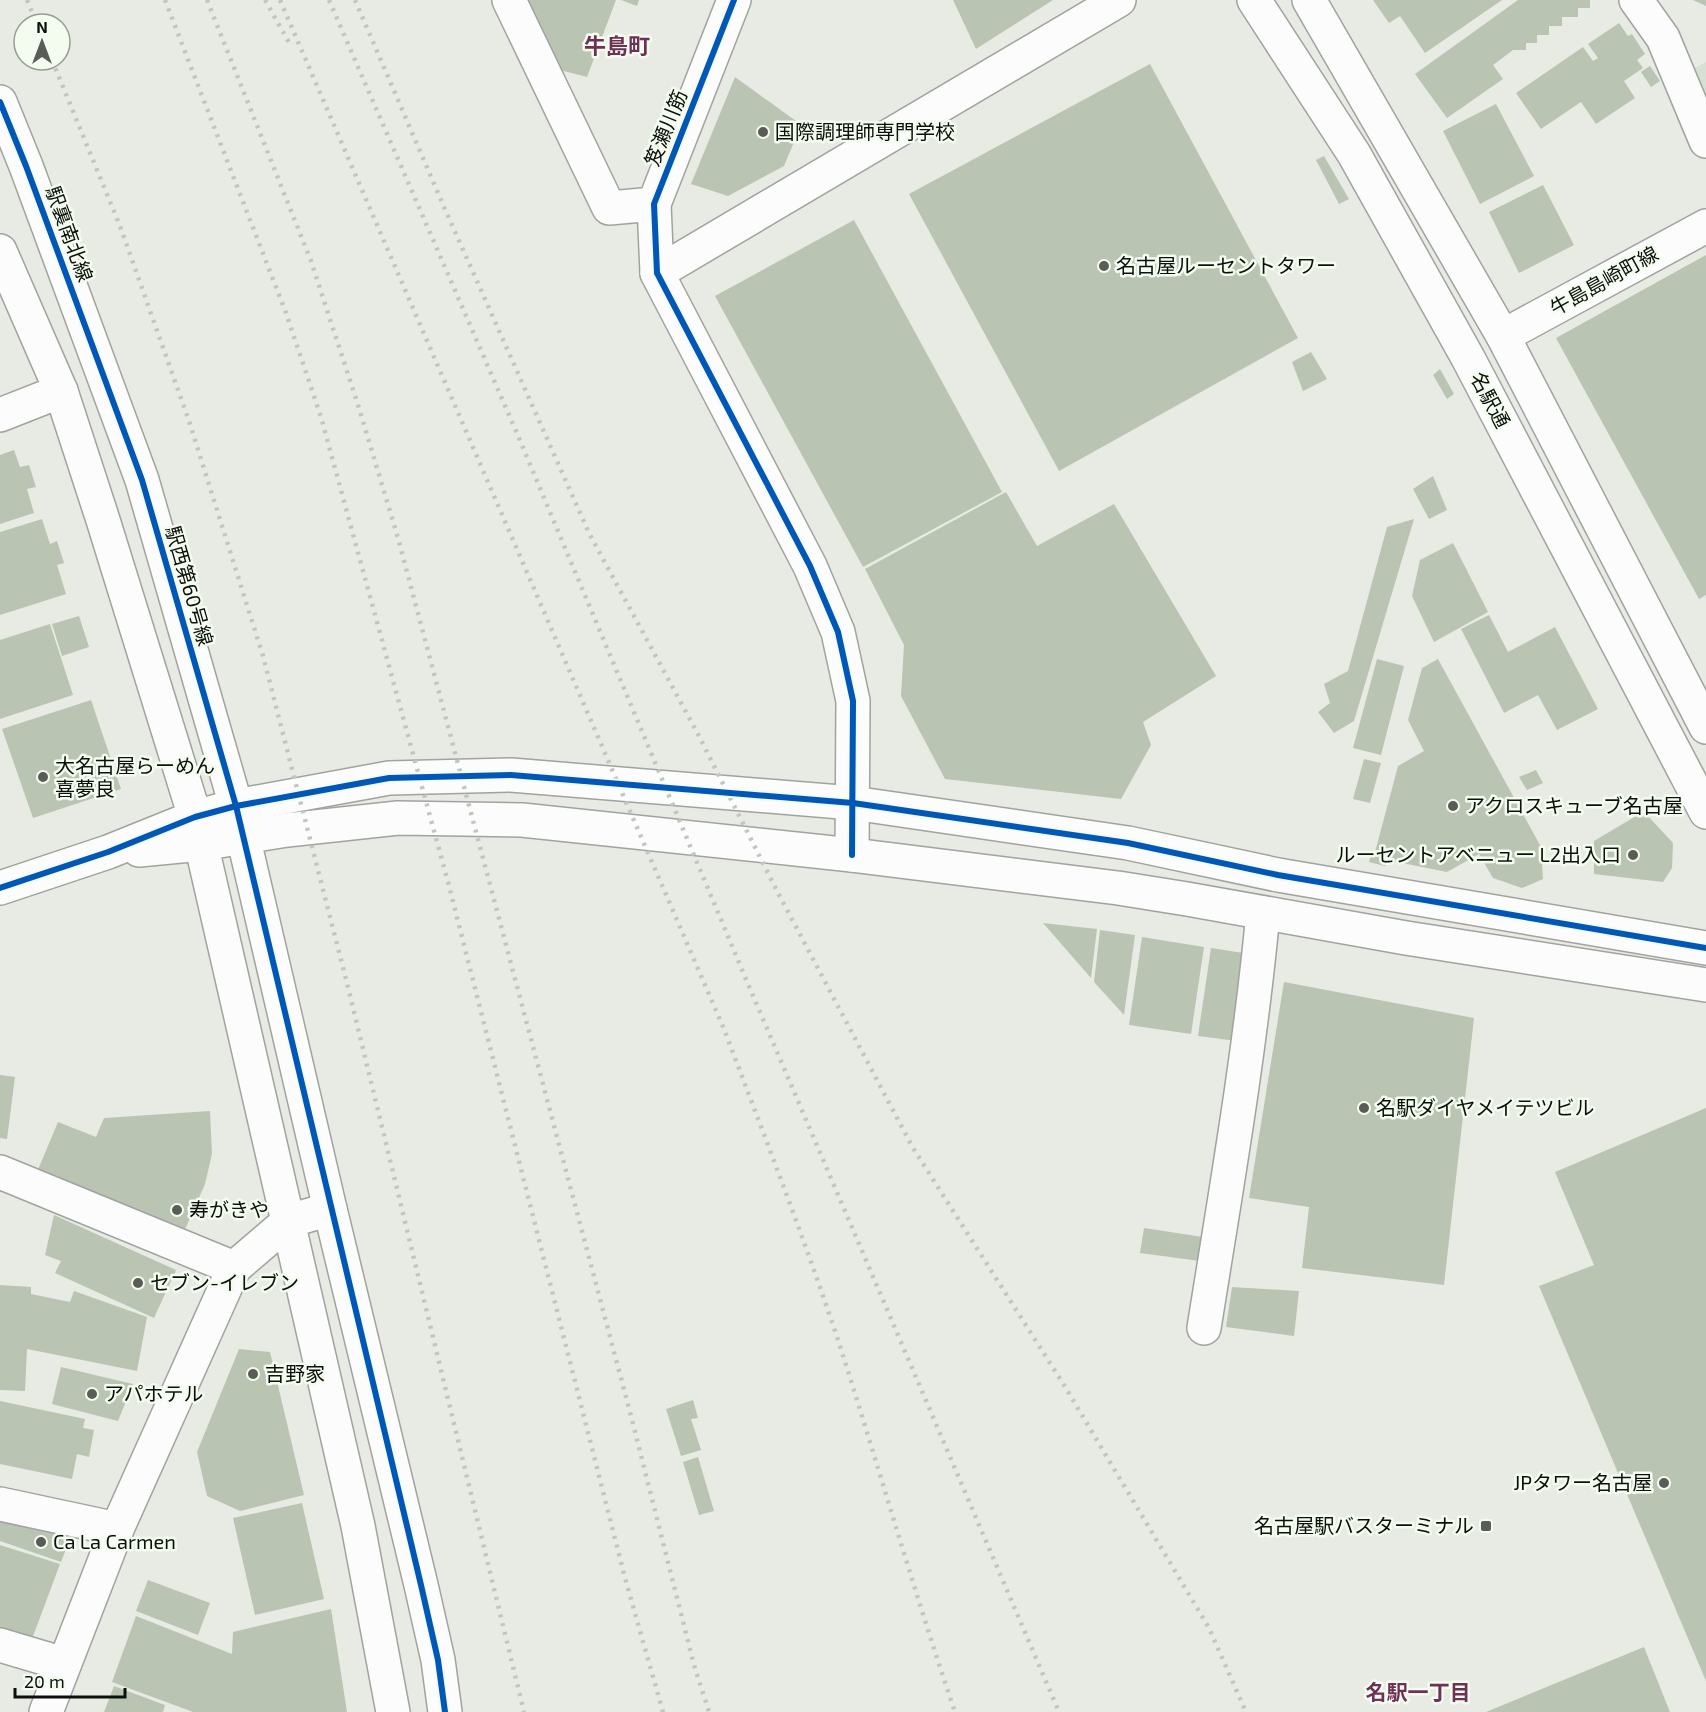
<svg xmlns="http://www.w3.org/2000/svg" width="1706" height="1712" font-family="'Exo 2','Noto Sans JP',sans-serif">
<rect width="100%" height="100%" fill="#e7ebe4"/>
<!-- built -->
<polygon fill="#d8e0d3" points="1706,62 1706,106 1693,69"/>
<!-- building -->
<g fill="#b9c5b2">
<polygon points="529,0 616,0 587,77 552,68 530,14"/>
<polygon points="621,0 639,0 637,6"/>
<polygon points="953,0 1053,0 976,49"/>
<polygon points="1373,0 1502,0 1425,53 1400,16 1389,23"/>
<polygon points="1518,0 1590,0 1590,8 1578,8 1578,17 1562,17 1562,26 1549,26 1549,35 1537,35 1537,43 1526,43 1526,50 1513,50 1493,65 1503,79 1447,118 1415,74"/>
<polygon points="1693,0 1706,0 1706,6"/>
<polygon points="1619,23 1628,36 1632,34 1645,54 1637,60 1643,68 1624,81 1635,98 1596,124 1581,102 1541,129 1516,93 1583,47 1593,61 1598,58 1588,44"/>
<polygon points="1150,64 1298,338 1059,471 909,194"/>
<polygon points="1650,66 1660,81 1651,87 1641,72"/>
<polygon points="735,77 803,126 794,142 784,166 728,196 691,184"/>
<polygon points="1496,104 1534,176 1480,204 1443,131"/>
<polygon points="1324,156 1349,199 1339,204 1316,160"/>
<polygon points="1543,185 1574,245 1519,273 1489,212"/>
<polygon points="854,220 1002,492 863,567 715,296"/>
<polygon points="1706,255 1706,595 1699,599 1556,338"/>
<polygon points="1311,352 1327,379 1303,391 1292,362"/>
<polygon points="1440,369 1454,394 1447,399 1433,375"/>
<polygon points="14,450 20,467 29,465 36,487 27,489 34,513 0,524 0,455"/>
<polygon points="1433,476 1447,510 1429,519 1413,489"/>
<polygon points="1006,492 1037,546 1114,504 1216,676 1143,722 1151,745 1121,799 945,779 901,696 904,645 865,569"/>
<polygon points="42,519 50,544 57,541 64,563 57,565 66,594 0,615 0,532"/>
<polygon points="1414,519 1354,721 1334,733 1318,712 1330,703 1324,684 1348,671 1387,527"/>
<polygon points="1453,543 1488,612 1434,642 1412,596 1420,560"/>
<polygon points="1489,615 1508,652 1555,627 1598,709 1557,730 1538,695 1504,713 1461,629"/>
<polygon points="79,616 89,647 62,656 52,624"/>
<polygon points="50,624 73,695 0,719 0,640"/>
<polygon points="1377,659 1404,666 1381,755 1353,748"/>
<polygon points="1438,659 1541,847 1543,879 1522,888 1493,878 1479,854 1447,872 1392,861 1385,866 1369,862 1372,851 1375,852 1398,766 1424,751 1408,720 1422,668"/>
<polygon points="91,700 121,789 33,818 2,729"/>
<polygon points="1364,759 1381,763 1370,803 1353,799"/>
<polygon points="1536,770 1543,783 1527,790 1519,777"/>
<polygon points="1636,816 1648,816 1673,843 1672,868 1663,882 1594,874 1594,841"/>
<polygon points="1043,923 1097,929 1091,978"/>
<polygon points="1100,930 1135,935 1124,1015 1094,982"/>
<polygon points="1142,937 1204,947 1191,1034 1129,1025"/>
<polygon points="1211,948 1250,954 1237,1041 1198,1036"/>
<polygon points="1284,982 1474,1018 1444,1285 1302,1268 1309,1207 1249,1198"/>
<polygon points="0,1075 15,1077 7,1139 0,1138"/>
<polygon points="1706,1108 1706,1681 1539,1286 1594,1265 1555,1172"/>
<polygon points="210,1111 212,1154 205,1184 183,1234 37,1172 58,1122 96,1137 104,1118"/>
<polygon points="54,1215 176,1270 154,1318 55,1273 61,1261 45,1255"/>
<polygon points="1144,1228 1203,1237 1200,1261 1140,1253"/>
<polygon points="0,1285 31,1287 31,1294 70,1302 74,1291 147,1317 137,1371 27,1349 25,1391 0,1390"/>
<polygon points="1232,1287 1299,1291 1294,1336 1226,1327"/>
<polygon points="239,1349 270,1352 304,1495 240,1511 207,1496 197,1452"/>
<polygon points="61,1367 133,1384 118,1421 52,1404"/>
<polygon points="693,1400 698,1418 691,1419 701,1450 681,1456 666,1409"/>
<polygon points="0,1401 85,1419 83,1428 94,1430 89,1457 77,1454 72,1479 0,1464"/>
<polygon points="698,1457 714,1511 699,1515 683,1462"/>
<polygon points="302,1503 324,1599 255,1615 233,1518"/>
<polygon points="0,1520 62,1534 68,1544 61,1562 0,1541"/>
<polygon points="0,1545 60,1564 32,1639 0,1630"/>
<polygon points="148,1580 210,1603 198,1635 136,1611"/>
<polygon points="331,1609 347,1712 193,1712 112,1682 136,1616 232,1654 233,1632"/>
<polygon points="1644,1647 1670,1712 1486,1712"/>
<polygon points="114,1686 165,1705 163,1712 104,1712"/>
</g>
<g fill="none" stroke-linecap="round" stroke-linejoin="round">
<defs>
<g id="minor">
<polyline points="1636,0 1663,38 1706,141"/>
<polyline points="1503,336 1706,226"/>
<polyline points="0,415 61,391"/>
<polyline points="0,1172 234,1268"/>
<polyline points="330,1209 421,1585 438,1660 445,1712"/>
<path d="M1204 1328C1226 1190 1250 1053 1263 913"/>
<polyline points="0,1504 117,1529"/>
<polyline points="0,1645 64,1664"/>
</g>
<g id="tertiary">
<polyline points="509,0 609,208 654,204"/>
<polyline points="734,0 654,204 657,273 810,566 838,632 853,701 852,855"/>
<polyline points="1254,0 1354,154 1468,358 1706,812"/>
<polyline points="1309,0 1503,336 1706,727"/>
<polyline points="0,102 26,166 142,480 236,806 330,1209 289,1221 234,1268 117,1529 46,1712"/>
<polyline points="0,251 61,391 103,520 195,817 358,1526 393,1712"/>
<polyline points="657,273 1119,0"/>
<polyline points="139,850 201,844 287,830 398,818 522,820 852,855 1118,888 1187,899 1406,938 1706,985"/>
<polyline points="0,888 108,852 195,817 236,806 389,778 511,775 853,803 1128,843 1278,875 1706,948"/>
</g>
</defs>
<!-- minor casing -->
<use href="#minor" stroke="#a0a39e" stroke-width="36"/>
<!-- tertiary casing -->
<use href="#tertiary" stroke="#a0a39e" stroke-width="36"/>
<!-- minor -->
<use href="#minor" stroke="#fbfcfb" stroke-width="33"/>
<!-- tertiary -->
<use href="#tertiary" stroke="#fbfcfb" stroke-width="33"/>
<!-- rail -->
<g stroke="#c3c5c3" stroke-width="4.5" stroke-dasharray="3 6" stroke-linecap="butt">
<polyline points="27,0 37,24"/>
<polyline points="165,0 286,313 321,417 448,882 625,1578 663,1712"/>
<polyline points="207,0 311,261 359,408 398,538 630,1412 694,1665 709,1712"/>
<polyline points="265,0 291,46"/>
<path d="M280 0 724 1029C763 1132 803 1235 838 1340 878 1464 913 1589 955 1712"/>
<polyline points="329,0 516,431 748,984 1059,1712"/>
<polyline points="355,0 444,207 589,533 699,736 777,891 913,1148 1064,1385 1209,1628 1246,1712"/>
<polyline points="52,60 120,226 189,421 263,656 348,987 524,1712"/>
</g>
<defs>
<g id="cycleway">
<polyline points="734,0 654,204 657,273 810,566 838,632 853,701 852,855"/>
<polyline points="0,102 26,166 142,480 236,806 421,1585 438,1660 445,1712"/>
<polyline points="0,888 108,852 195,817 236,806 389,778 511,775 853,803 1128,843 1278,875 1706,948"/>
</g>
</defs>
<!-- cycleway casing -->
<use href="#cycleway" stroke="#f3fcee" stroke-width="10"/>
<!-- cycleway -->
<use href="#cycleway" stroke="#0057b8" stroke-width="6"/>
</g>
<!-- markers -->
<g fill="#595c57" stroke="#f3fcee" stroke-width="2">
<circle cx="763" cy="132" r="6"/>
<circle cx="1104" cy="266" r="6"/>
<circle cx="43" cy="777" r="6"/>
<circle cx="1453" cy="806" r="6"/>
<circle cx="1633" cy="855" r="6"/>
<circle cx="1364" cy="1108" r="6"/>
<circle cx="177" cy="1210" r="6"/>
<circle cx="138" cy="1283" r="6"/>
<circle cx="253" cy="1374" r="6"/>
<circle cx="92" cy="1394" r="6"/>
<circle cx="1664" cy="1483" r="6"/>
<rect x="1480" y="1520" width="12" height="12" rx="3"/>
<circle cx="41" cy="1542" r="6"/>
</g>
<g text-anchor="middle" stroke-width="5" stroke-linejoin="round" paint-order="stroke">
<!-- street labels -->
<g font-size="20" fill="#0c0f0b" stroke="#f3fcee">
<text transform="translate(666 128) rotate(-68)" y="7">笈瀬川筋</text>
<text transform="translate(69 234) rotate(70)" y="7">駅裏南北線</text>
<text transform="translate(1604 281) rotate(-29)" y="7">牛島島崎町線</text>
<text transform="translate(1490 400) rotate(62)" y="7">名駅通</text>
<text transform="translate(189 586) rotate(74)" y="7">駅西第60号線</text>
</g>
<!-- poi labels -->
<g font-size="20" fill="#0c0f0b" stroke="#f3fcee" text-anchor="start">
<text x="775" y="139">国際調理師専門学校</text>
<text x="1116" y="273">名古屋ルーセントタワー</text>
<text x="55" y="773">大名古屋らーめん<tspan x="55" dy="23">喜夢良</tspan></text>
<text x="1465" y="813">アクロスキューブ名古屋</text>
<text x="1621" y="862" text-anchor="end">ルーセントアベニュー L2出入口</text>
<text x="1376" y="1115">名駅ダイヤメイテツビル</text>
<text x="189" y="1217">寿がきや</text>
<text x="150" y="1290">セブン-イレブン</text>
<text x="265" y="1381">吉野家</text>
<text x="104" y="1401">アパホテル</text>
<text x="1652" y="1490" text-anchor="end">JPタワー名古屋</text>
<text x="1474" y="1533" text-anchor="end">名古屋駅バスターミナル</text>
<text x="53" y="1549">Ca La Carmen</text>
</g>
<!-- neighbourhood labels -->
<g font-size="21" font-weight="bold" fill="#6e3055" stroke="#f3fcee">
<text x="1418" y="1700">名駅一丁目</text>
</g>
<!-- quarter labels -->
<g font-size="22" font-weight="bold" fill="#6e3055" stroke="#f3fcee">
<text x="617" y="54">牛島町</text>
</g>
</g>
<!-- north arrow -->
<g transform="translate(42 42)"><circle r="28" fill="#f3fcee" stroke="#979d93" stroke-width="1.5"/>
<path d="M0-4.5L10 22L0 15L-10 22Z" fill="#595c57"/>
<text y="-9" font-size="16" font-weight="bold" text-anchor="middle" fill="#0c0f0b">N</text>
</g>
<!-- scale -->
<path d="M15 1688v9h110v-9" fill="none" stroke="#0c0f0b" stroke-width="3"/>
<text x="24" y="1688" font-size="18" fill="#0c0f0b" stroke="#f3fcee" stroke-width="4.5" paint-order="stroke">20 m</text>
</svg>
